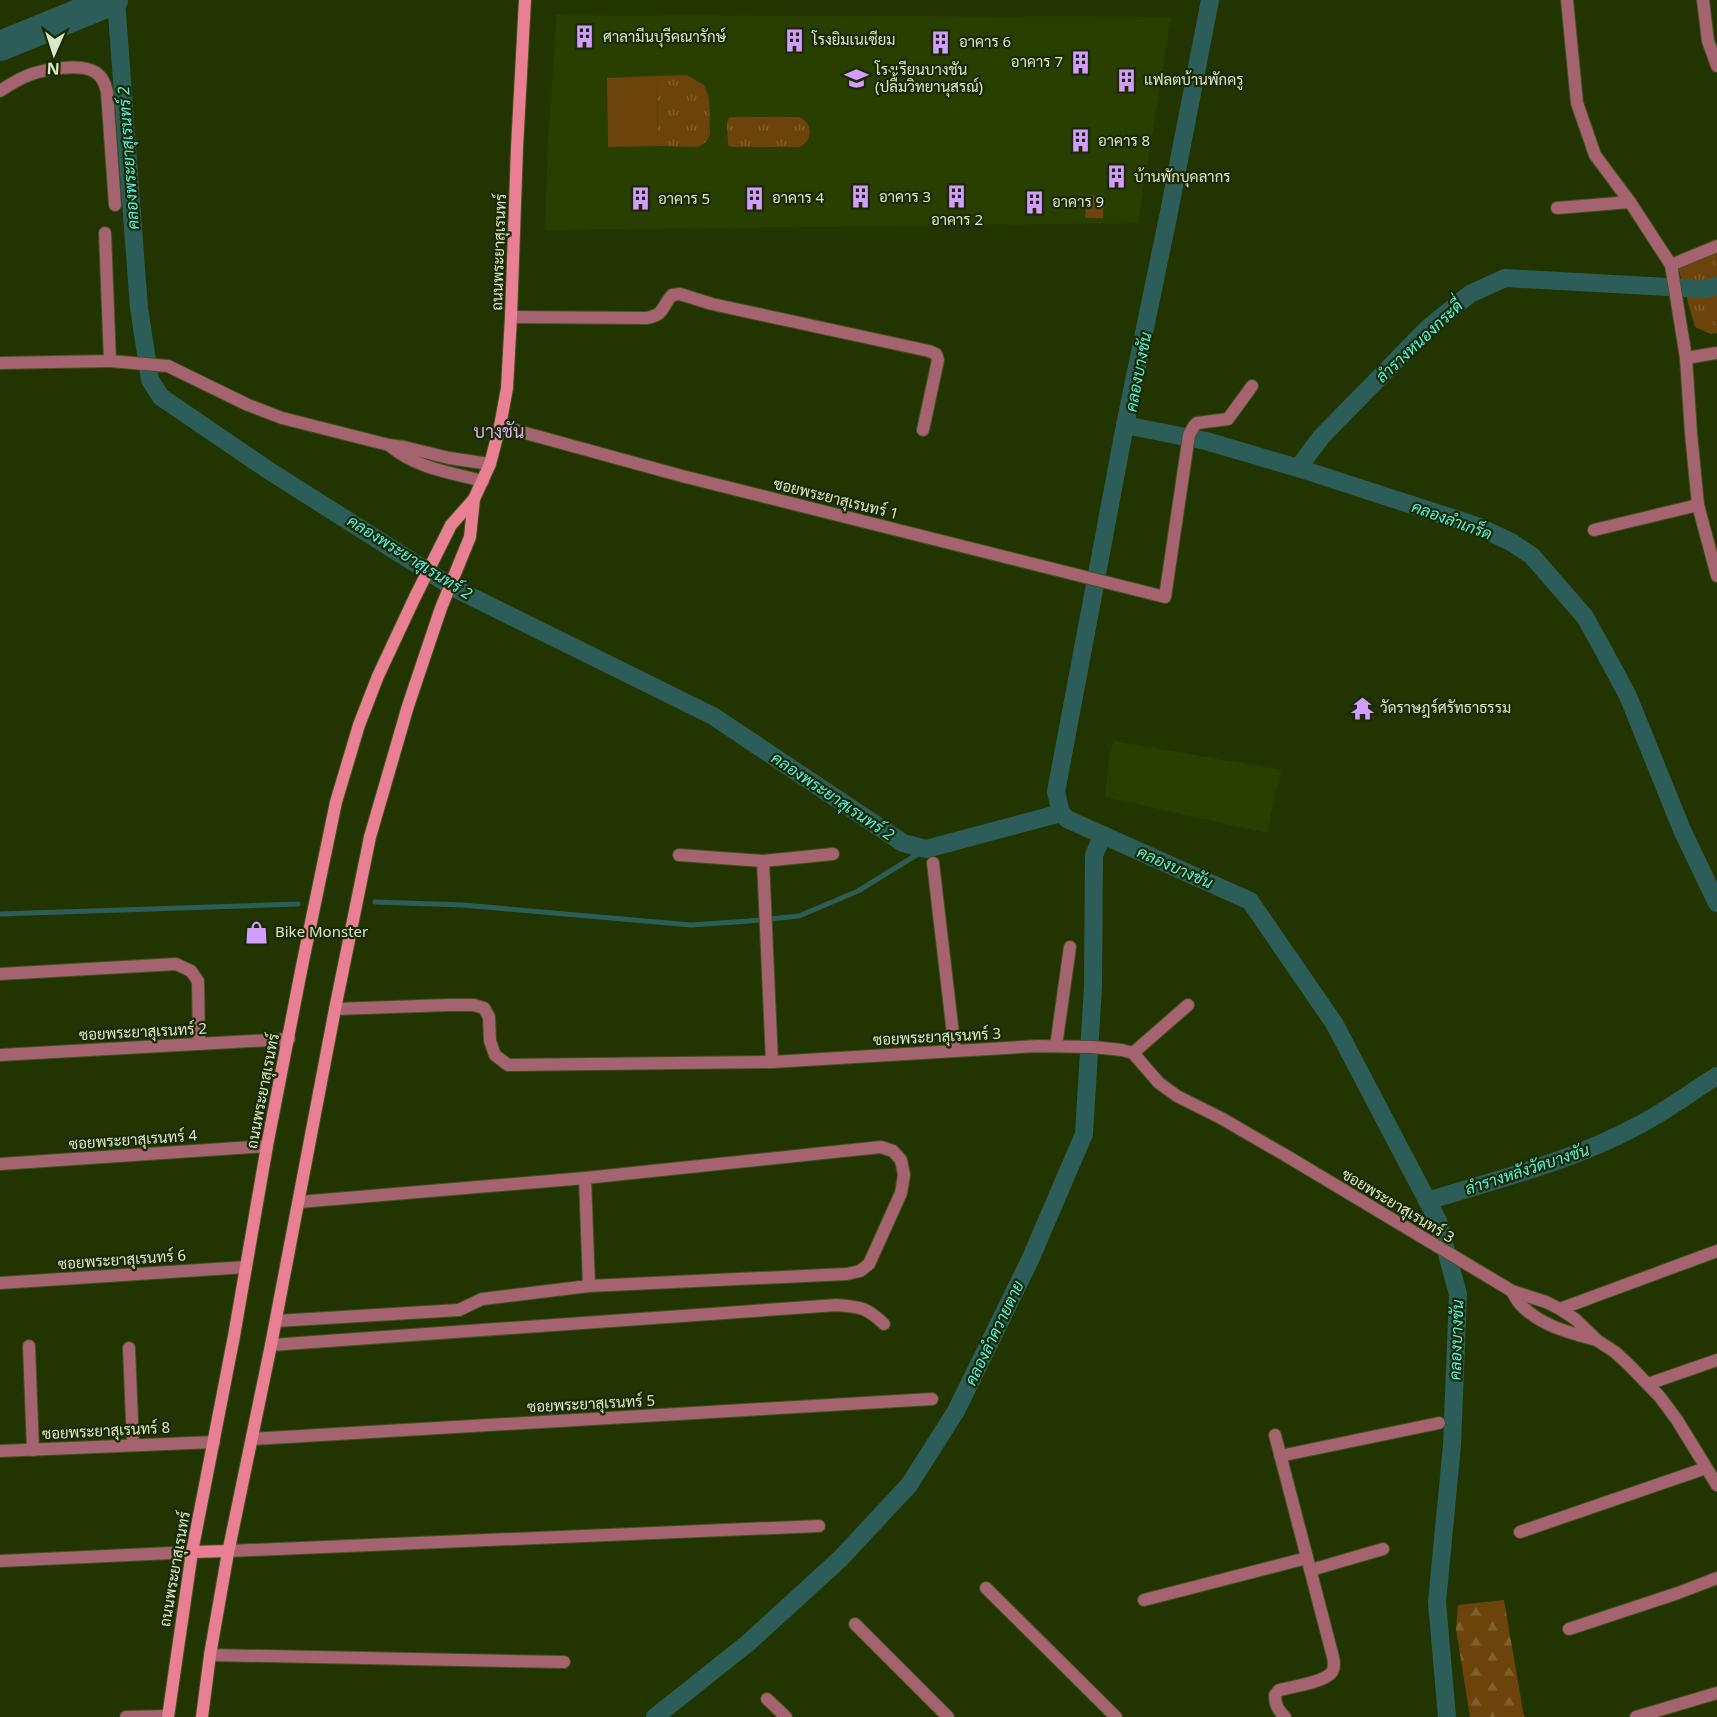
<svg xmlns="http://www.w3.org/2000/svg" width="1717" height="1717" font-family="'Noto Sans',Sarabun,sans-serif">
<defs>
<pattern id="grass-tufts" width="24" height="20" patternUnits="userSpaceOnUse" patternTransform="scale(1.5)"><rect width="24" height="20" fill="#6c440b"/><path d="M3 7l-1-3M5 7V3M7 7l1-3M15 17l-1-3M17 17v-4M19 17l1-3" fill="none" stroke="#805f2d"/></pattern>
<pattern id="forest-firs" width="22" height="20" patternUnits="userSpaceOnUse" patternTransform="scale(1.5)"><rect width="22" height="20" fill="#6c440b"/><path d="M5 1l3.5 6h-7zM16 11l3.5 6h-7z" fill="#805f2d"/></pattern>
</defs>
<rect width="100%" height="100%" fill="#223501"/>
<!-- built -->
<g fill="#293f00">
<polygon points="557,15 1171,17 1138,223 545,230 548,141"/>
<polygon points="1114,741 1281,770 1267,833 1105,797 1110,753"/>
</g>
<!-- grass -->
<g fill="url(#grass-tufts)">
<polygon points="687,75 704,85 709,98 710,134 706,142 698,147 658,146 657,76"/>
<path d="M732 117H799C813 123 813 140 800 147H730L728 145 727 122 729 118Z"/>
<polygon points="1717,239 1717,333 1711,334 1695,327 1675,257"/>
</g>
<!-- forest -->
<polygon fill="url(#forest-firs)" points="1504,1600 1524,1717 1470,1717 1456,1629 1458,1605"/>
<!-- garden -->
<g fill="#6c440b">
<polygon points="657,76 658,146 608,147 607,78"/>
<polygon points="1087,195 1104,196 1103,218 1085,218"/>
</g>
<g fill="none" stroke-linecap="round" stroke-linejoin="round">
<!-- stream -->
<g stroke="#2d5d59" stroke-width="5">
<polyline points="375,902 463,905 691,925 749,921 799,916 858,891 926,849"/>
<polyline points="0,914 298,904"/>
</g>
<!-- canal -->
<g stroke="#2d5d59" stroke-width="18">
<polyline points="116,0 139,308 150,380 161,397 268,470 454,588 713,716 903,843 926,849 1061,813"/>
<polyline points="1210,0 1169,212 1125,425 1056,792 1061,813 1067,819 1250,901 1334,1023 1438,1221 1458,1294 1452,1445 1437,1602 1447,1717"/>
<polyline points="1125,425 1206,441 1298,468 1477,526 1511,542 1532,556 1585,617 1600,644 1628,696 1682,830 1717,903"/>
<polyline points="1298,468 1322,436 1428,328 1470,294 1505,278 1703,289 1717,286"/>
<path d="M1427 1201C1499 1179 1573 1161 1639 1125 1666 1111 1691 1092 1717 1076"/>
<polyline points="655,1717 748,1643 840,1559 909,1485 956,1411 1030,1260 1084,1134 1093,987 1094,855 1103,835"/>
</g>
<!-- river -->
<polyline stroke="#2d5d59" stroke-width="30" points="0,46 113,0"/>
<defs>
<g id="street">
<polyline points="1567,0 1577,103 1595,155 1630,202 1671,265 1686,358 1691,433 1698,505 1717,576"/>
<polyline points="1703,0 1708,41 1717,66"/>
<path d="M0 91C9 85 19 79 29 75 45 69 81 63 95 72 103 77 105 84 107 92L115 205"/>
<polyline points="1557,208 1630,202"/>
<polyline points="1671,265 1717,246"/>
<path d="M511 317 647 318C666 314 661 307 672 295L680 294 712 304 929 351 936 354 938 360 923 430"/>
<polyline points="1686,358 1717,353"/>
<polyline points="110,361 168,366 248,405 282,418 389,445 404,447 449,458 490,464"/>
<polyline points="0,363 110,361 105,233"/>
<polyline points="500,426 682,476 1165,597 1189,435 1194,426 1197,423 1228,419 1252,386"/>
<path d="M390 446C416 468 451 473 483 481"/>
<polyline points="1594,530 1698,505"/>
<polyline points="679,855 763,861 772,1062"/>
<polyline points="763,861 833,854"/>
<polyline points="933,863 955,1051"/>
<polyline points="0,974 176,964 191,971 198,981 199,1044"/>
<polyline points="335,1009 448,1005 474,1005 484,1008 489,1017 490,1041 495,1055 508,1065 772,1062 1037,1046 1093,1047 1122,1050 1133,1053 1159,1083 1177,1096 1221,1118 1290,1158 1512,1291 1546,1302 1560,1309 1575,1319 1598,1341 1615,1352 1629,1365 1660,1397 1677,1420 1717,1485"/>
<polyline points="1056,1046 1070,947"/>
<polyline points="1133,1053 1188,1005"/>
<polyline points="0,1055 289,1039"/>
<polyline points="0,1164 267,1146"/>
<polyline points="585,1178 589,1286"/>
<polyline points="0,1283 246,1267"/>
<path d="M1512 1291C1515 1297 1518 1303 1523 1307 1542 1326 1571 1333 1596 1340"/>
<polyline points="1560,1309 1717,1251"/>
<polyline points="276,1321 459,1310 482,1299 589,1286 847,1274 860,1271 869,1264 901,1193 904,1175 901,1160 893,1151 881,1147 585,1178 299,1202"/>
<path d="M271 1345 837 1305C861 1307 866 1307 884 1324"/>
<polyline points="29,1346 33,1450"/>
<polyline points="129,1348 133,1445"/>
<polyline points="1648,1384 1717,1360"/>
<path d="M1275 1435 1333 1657C1334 1662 1335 1667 1332 1672 1325 1682 1292 1687 1279 1690L1275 1695C1275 1705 1278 1710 1285 1717"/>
<polyline points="252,1439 932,1399"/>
<polyline points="0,1451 214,1442"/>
<polyline points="1280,1456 1439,1423"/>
<polyline points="1520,1532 1706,1468"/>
<polyline points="228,1551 819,1526"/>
<polyline points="0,1561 192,1552"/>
<polyline points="1311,1570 1383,1549"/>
<polyline points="986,1588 1116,1717"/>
<polyline points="1144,1600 1307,1558"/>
<polyline points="855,1624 948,1717"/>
<polyline points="1569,1629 1678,1593 1717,1578"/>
<polyline points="210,1655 564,1662"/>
<polyline points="767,1699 786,1717"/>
<polyline points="126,1717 168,1716"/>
<polyline points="1636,1717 1717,1693"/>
</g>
<g id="secondary">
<polyline points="192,1552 228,1551"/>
<polyline points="168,1717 192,1552 234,1336 267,1146 302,966 336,802 359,725 378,676 415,597 451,525 474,499"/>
<polyline points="202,1717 210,1655 227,1558 271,1345 335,1009 370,837 408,706 441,608 470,537 474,499 490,464 500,426 507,388 511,317 517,148 525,0"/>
</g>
</defs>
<!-- street casing -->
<use href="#street" stroke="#3f5121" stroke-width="14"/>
<!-- secondary casing -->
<use href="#secondary" stroke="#3f5121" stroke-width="14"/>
<!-- street -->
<use href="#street" stroke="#a5636f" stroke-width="12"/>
<!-- secondary -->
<use href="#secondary" stroke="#e87f93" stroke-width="12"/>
</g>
<!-- icons -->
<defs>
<symbol id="building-bare" viewBox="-9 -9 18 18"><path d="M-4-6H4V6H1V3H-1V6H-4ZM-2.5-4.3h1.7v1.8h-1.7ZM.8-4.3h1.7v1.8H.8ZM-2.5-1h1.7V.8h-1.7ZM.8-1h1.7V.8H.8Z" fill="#d29dfd" stroke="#1b2a04" stroke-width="2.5" paint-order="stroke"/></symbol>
<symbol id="school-bare" viewBox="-9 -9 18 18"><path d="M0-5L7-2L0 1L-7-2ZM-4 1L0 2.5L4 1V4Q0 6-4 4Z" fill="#d29dfd" stroke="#1b2a04" stroke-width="2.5" paint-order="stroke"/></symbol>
<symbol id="temple-bare" viewBox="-9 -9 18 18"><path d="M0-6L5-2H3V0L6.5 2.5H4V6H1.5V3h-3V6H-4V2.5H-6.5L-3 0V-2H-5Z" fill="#d29dfd" stroke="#1b2a04" stroke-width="2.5" paint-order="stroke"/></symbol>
<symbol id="shop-bare" viewBox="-9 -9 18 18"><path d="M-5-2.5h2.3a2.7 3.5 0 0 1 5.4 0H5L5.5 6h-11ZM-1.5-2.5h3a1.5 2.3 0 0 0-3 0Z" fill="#d29dfd" stroke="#1b2a04" stroke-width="2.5" paint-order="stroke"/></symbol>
</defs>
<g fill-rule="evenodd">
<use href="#building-bare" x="568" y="20" width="33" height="33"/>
<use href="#building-bare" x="778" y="24" width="33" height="33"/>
<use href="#building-bare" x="924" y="26" width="33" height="33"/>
<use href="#building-bare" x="1064" y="46" width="33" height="33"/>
<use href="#school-bare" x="840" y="62" width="33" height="33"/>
<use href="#building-bare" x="1110" y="64" width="33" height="33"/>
<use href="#building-bare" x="1064" y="124" width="33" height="33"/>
<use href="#building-bare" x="1100" y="160" width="33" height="33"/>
<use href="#building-bare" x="940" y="180" width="33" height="33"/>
<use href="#building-bare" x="844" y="180" width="33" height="33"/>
<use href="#building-bare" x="738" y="182" width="33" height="33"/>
<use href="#building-bare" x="624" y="182" width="33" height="33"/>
<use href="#building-bare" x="1018" y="186" width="33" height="33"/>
<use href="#temple-bare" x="1346" y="692" width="33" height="33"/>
<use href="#shop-bare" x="240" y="916" width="33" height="33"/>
</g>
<g text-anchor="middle" stroke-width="4.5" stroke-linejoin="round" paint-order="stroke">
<!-- poi labels -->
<g font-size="15" fill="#d9e7cb" stroke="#1b2a04" text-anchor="start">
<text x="603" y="42">ศาลามีนบุรีคณารักษ์</text>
<text x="812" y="45">โรงยิมเนเซียม</text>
<text x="959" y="47">อาคาร 6</text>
<text x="1063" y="67" text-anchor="end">อาคาร 7</text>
<text x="875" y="75">โรงเรียนบางชัน<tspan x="875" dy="17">(ปลื้มวิทยานุสรณ์)</tspan></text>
<text x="1144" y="85">แฟลตบ้านพักครู</text>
<text x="1098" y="146">อาคาร 8</text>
<text x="1134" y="182">บ้านพักบุคลากร</text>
<text x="879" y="202">อาคาร 3</text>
<text x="772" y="203">อาคาร 4</text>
<text x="658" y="204">อาคาร 5</text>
<text x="1052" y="207">อาคาร 9</text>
<text x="957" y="225" text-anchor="middle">อาคาร 2</text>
<text x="1380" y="713">วัดราษฎร์ศรัทธาธรรม</text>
<text x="275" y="937">Bike Monster</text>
</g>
<!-- street labels -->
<g font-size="15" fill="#d9e7cb" stroke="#1b2a04">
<text transform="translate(499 252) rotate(-88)" y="5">ถนนพระยาสุเรนทร์</text>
<text transform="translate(836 499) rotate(14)" y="5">ซอยพระยาสุเรนทร์ 1</text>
<text transform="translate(143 1032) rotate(-3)" y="5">ซอยพระยาสุเรนทร์ 2</text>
<text transform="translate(937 1037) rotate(-3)" y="5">ซอยพระยาสุเรนทร์ 3</text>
<text transform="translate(263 1091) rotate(-79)" y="5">ถนนพระยาสุเรนทร์</text>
<text transform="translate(133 1140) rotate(-4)" y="5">ซอยพระยาสุเรนทร์ 4</text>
<text transform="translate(1398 1206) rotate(31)" y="5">ซอยพระยาสุเรนทร์ 3</text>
<text transform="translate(122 1260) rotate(-4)" y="5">ซอยพระยาสุเรนทร์ 6</text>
<text transform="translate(591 1404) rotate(-3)" y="5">ซอยพระยาสุเรนทร์ 5</text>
<text transform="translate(106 1431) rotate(-3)" y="5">ซอยพระยาสุเรนทร์ 8</text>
<text transform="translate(175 1569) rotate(-80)" y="5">ถนนพระยาสุเรนทร์</text>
</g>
<!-- water labels -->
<g font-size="16" font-style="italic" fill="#56f1e6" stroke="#1b2a04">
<text transform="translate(128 158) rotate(-94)" y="6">คลองพระยาสุเรนทร์ 2</text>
<text transform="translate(1419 341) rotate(-43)" y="6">ลำรางหนองกระดี่</text>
<text transform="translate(1138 372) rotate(-79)" y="6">คลองบางชัน</text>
<text transform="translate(1452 520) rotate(20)" y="6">คลองลำเกร็ด</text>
<text transform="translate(410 557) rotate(32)" y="6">คลองพระยาสุเรนทร์ 2</text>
<text transform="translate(833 796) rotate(34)" y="6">คลองพระยาสุเรนทร์ 2</text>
<text transform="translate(1175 867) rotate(24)" y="6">คลองบางชัน</text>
<text transform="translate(1527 1169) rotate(-18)" y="6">ลำรางหลังวัดบางชัน</text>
<text transform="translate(994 1333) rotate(-64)" y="6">คลองลำควายตาย</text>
<text transform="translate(1456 1340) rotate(-88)" y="6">คลองบางชัน</text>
</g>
<!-- quarter labels -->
<g font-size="18" fill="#d1adf0" stroke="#1b2a04">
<text x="499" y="438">บางชัน</text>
</g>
</g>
<!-- north arrow -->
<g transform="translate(54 54) rotate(183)" stroke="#1b2a04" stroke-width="4.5" paint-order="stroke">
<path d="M0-4.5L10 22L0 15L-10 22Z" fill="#d9e7cb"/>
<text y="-9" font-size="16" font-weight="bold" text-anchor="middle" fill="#d9e7cb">N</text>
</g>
</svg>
